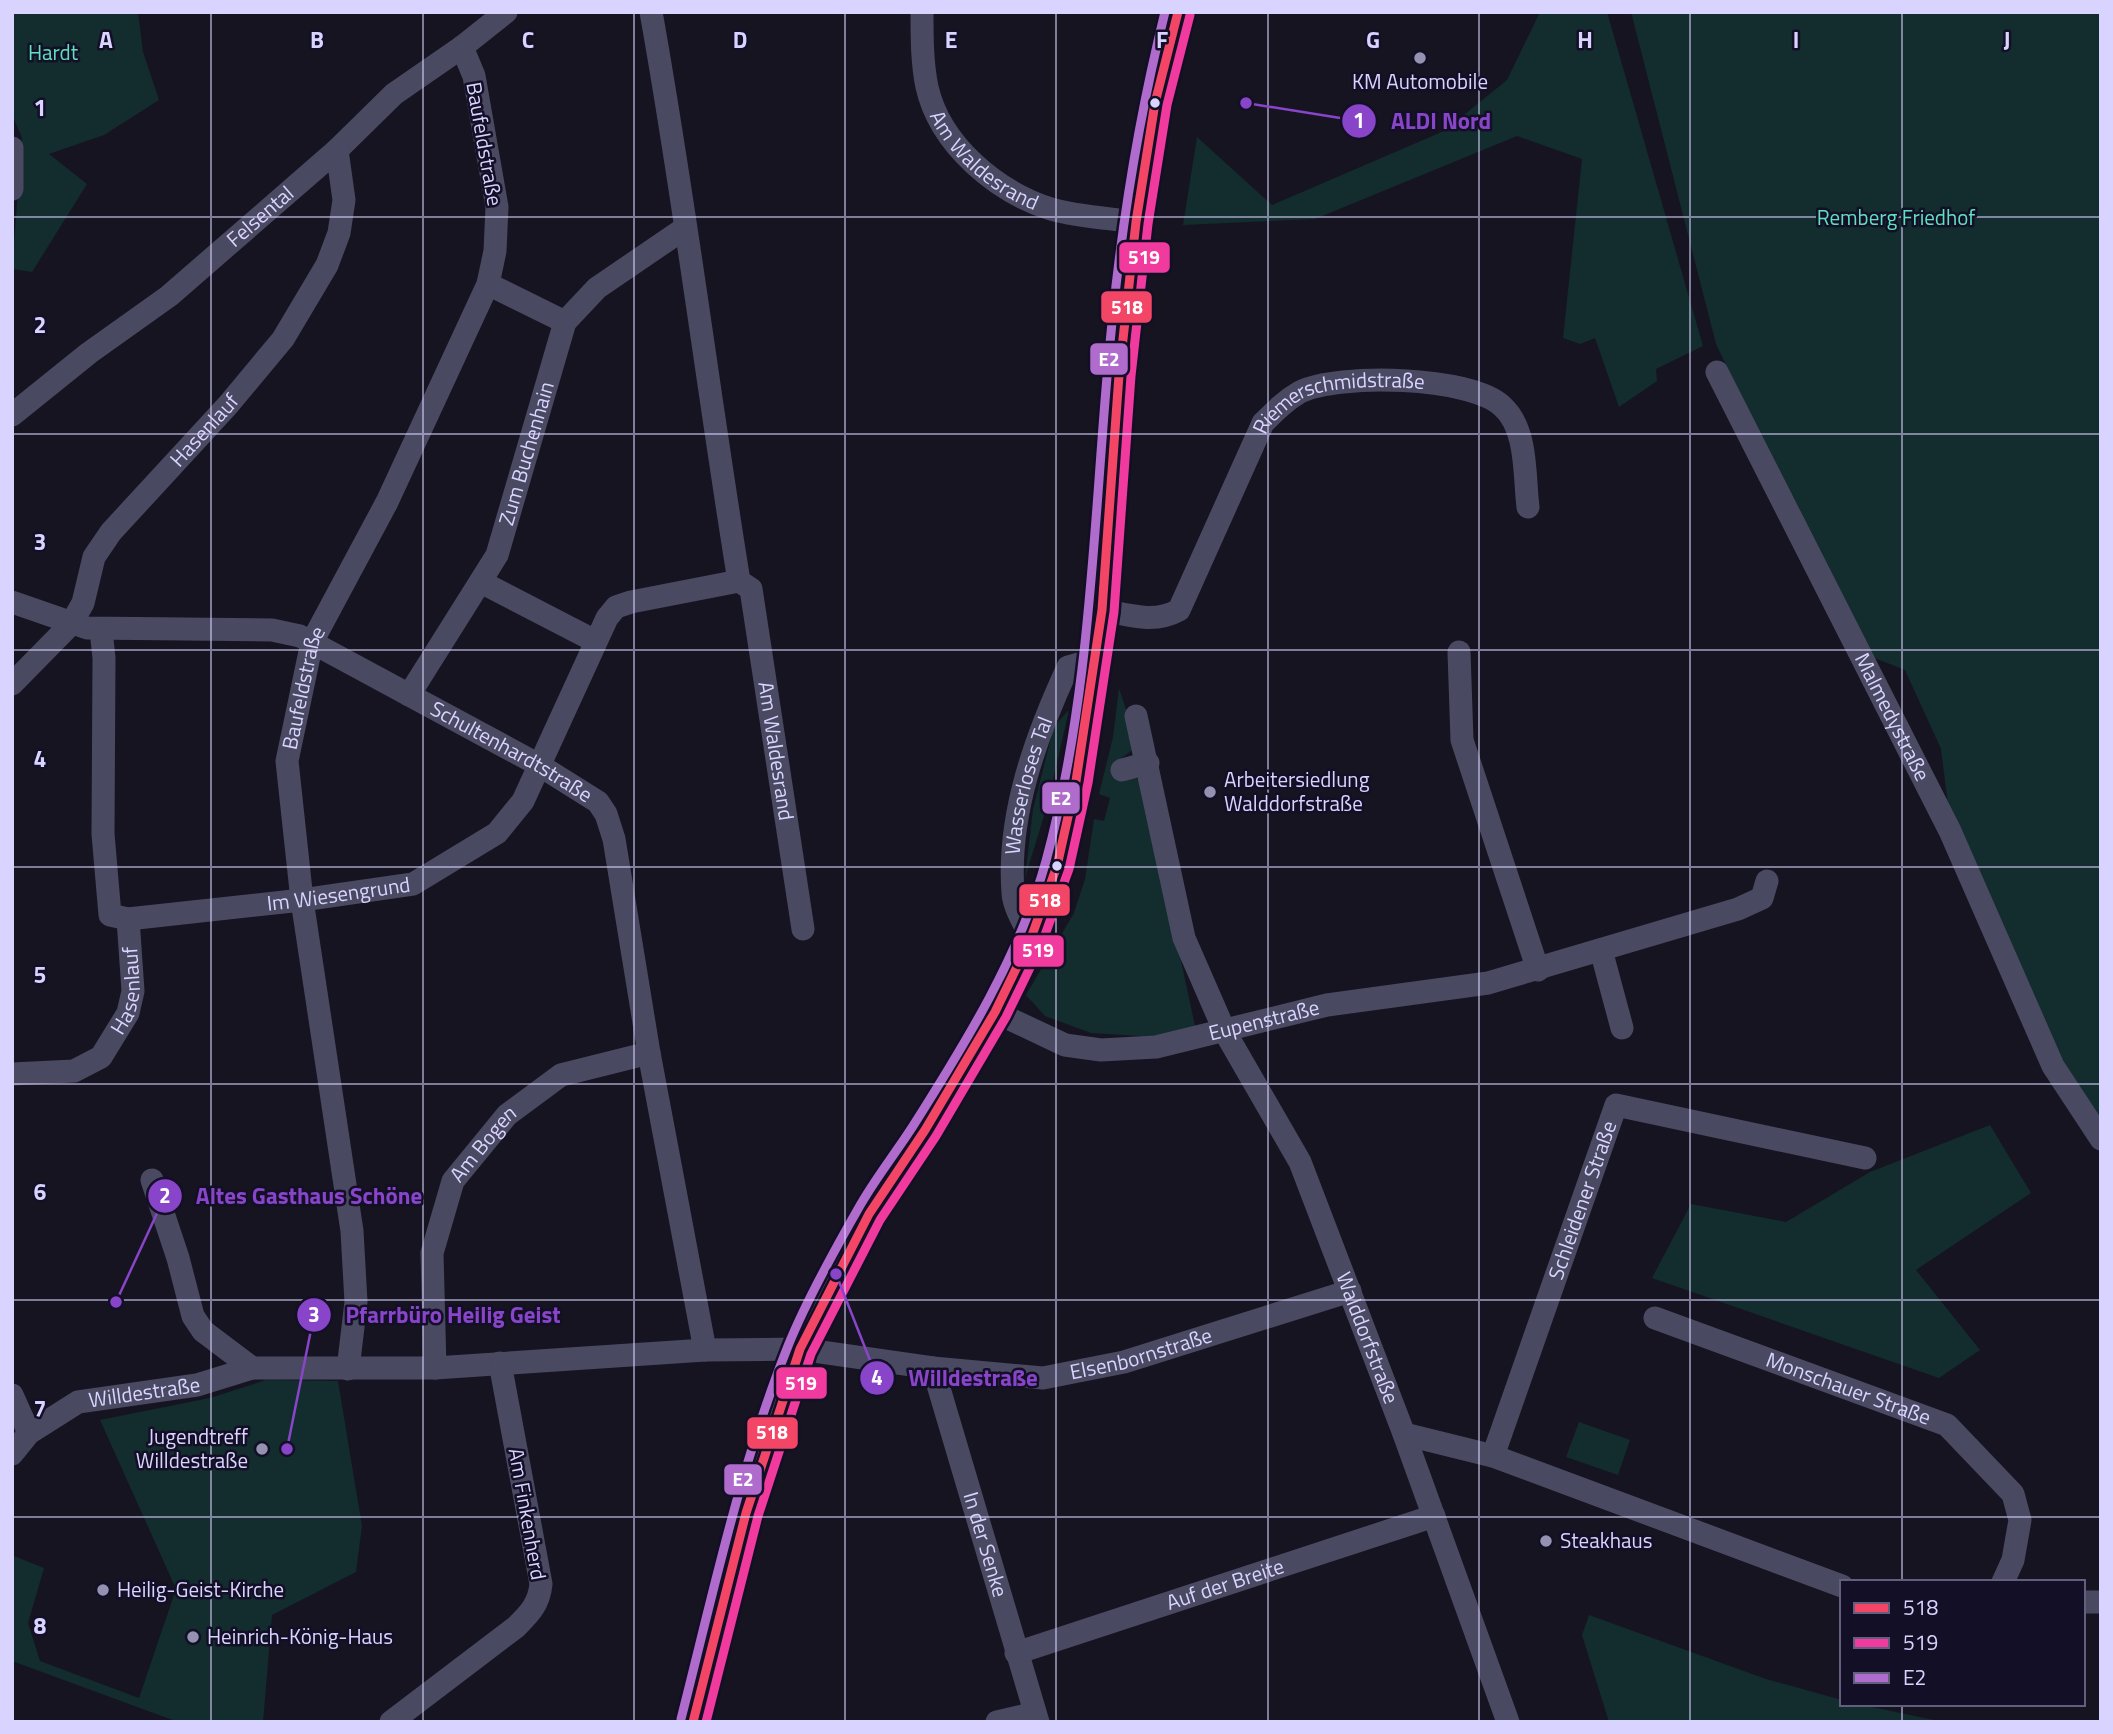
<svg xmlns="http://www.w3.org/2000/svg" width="2113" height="1734" font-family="'Titillium Web',sans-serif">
<rect width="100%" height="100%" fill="#161421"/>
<!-- green -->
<g fill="#132c2d">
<polygon points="12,12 138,12 143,52 159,100 104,135 49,154 87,184 32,272 12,269 22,138 12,114"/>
<polygon points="1540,12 1607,12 1703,346 1656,369 1657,381 1619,407 1595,338 1580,344 1563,338 1582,159 1517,136 1315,219 1183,225 1197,137 1272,205 1444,131 1507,80"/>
<polygon points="1631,12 2101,12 2101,1137 2054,1066 1951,829 1941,749 1905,670 1862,653 1716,344"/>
<polygon points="1119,688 1138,746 1115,763 1143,783 1195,1026 1155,1037 1091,1033 1045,1016 1026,995 1074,913 1085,879 1094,819 1104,821 1110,798 1099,794 1113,737"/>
<polygon points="1069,710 1047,806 1025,878 1033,809 1054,726"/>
<polygon points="1990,1125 2031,1193 1916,1270 1980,1350 1939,1378 1652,1278 1691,1204 1786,1222 1870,1172"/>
<polygon points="266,1380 338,1381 362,1526 356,1572 272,1615 263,1722 178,1722 12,1661 14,1556 44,1568 28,1623 40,1661 139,1698 176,1589 100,1420 210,1398"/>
<polygon points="1579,1422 1630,1440 1618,1475 1566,1457"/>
<polygon points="1589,1615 1766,1679 1842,1700 1842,1704 1858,1704 1943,1722 1609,1722 1582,1635"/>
</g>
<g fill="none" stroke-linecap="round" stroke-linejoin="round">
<!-- minor -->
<g stroke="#4a4962" stroke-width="23">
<path id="s1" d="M651 12C685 201 708 391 739 581L751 589 803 929"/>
<path id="s2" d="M922 12C922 37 922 63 927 87 940 145 997 192 1051 209 1078 217 1108 218 1136 222"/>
<polyline points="12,148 12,189"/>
<polyline points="488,284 565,322"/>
<path id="s3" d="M1717 372 1950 831 2053 1066 2101 1139"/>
<path id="s4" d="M12 415 89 353 169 296 337 150 394 94 462 47 506 12"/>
<polyline points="481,582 595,641"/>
<path id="s5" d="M12 602 87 628 272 630 300 636 539 765 598 802 606 814 614 839 649 1053 705 1350"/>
<path id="s6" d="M1102 610C1129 615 1154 624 1179 610L1263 423C1275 411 1286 400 1300 392 1338 373 1470 376 1502 406 1528 429 1524 476 1528 507"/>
<polyline points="1459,652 1462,740 1538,970"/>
<path id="s7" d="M12 684 71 624 83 603 94 557 111 532 228 405 283 339 327 265 339 233 344 200 337 150"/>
<path id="s8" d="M409 695 497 555 565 322 597 288 685 228"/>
<path id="s9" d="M1136 716 1184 938 1225 1032 1300 1162 1404 1434 1508 1722"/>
<polyline points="1122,770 1148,763"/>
<path id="s10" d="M128 919 302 900 413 884 497 833 523 801 607 618 616 607 631 602 739 581"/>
<path id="s11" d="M1031 938C1025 925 1014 908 1013 893 1007 815 1036 736 1068 667L1096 659"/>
<polyline points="1601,950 1622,1028"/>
<path id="s12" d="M995 1012 1065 1045 1101 1050 1156 1047 1327 1005 1488 983 1738 909 1762 898 1767 881"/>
<path id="s13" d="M12 1074 74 1071 101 1057 128 1013 133 991 128 919 110 915 103 834 104 658 101 630"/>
<polyline points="152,1180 178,1258 193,1316 203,1331 252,1368"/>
<path id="s14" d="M1655 1318 1947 1425 2013 1494 2020 1520 2013 1560 2003 1582"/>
<path id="s15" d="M435 1368 432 1253 453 1181 507 1115 561 1075 649 1053"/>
<path id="s16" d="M933 1368 1038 1722"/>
<path id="s17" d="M348 1369 356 1302 352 1231 302 900 287 761 312 642 387 502 488 284 495 251 497 207 474 76 462 47"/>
<polyline points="12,1395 29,1433"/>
<polyline points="1404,1434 1493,1456 1842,1586"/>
<path id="s18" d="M12 1454 29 1433 78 1402 197 1385 252 1368H435L705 1350 800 1349 933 1368 1043 1378 1124 1362 1350 1291"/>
<path id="s19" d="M1493 1456 1616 1105 1865 1158"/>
<polyline points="2083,1602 2101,1602"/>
<path id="s20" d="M1016 1653 1434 1516"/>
<path d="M391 1722 516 1627C530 1613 539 1604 541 1584L500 1363"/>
<polyline points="997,1722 1035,1713"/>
</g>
<!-- major -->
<polyline stroke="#5e5373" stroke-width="30" points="693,1722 746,1513 800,1349 869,1214 925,1130 995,1012 1031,938 1057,866 1076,781 1102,610 1119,375 1136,222 1155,103 1178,12"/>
<defs>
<polyline id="bus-1" points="693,1722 746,1513 800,1349 869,1214 925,1130 995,1012 1031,938 1057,866 1076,781 1102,610 1119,375 1136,222 1155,103 1178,12"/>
<polyline id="bus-2" points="706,1722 758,1516 811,1354 880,1220 936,1136 1006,1017 1042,943 1069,869 1088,783 1114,612 1131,376 1148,224 1167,105 1190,15"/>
<path id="bus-3" d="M681 1719C713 1594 740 1466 788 1346 806 1301 834 1251 858 1209 874 1180 895 1154 913 1126 965 1044 1020 955 1046 861 1089 703 1093 539 1107 377 1117 254 1135 132 1165 12"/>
</defs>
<!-- bus-1 casing -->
<use href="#bus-1" stroke="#130f26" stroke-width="14"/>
<!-- bus-2 casing -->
<use href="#bus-2" stroke="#130f26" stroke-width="14"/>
<!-- bus-3 casing -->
<use href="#bus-3" stroke="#130f26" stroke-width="14"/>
<!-- bus-1 -->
<use href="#bus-1" stroke="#f34667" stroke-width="9"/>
<!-- bus-2 -->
<use href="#bus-2" stroke="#f13a9d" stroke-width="9"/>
<!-- bus-3 -->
<use href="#bus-3" stroke="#b06ccc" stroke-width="9"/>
</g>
<!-- grid -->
<path fill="none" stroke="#d9d4ff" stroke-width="2" stroke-opacity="0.55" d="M211 12V1722M423 12V1722M634 12V1722M845 12V1722M1056 12V1722M1268 12V1722M1479 12V1722M1690 12V1722M1902 12V1582M12 217H2101M12 434H2101M12 650H2101M12 867H2101M12 1084H2101M12 1300H2101M12 1517H2101M1902 1704V1722"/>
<!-- markers -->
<g fill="#9591b1" stroke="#130f26" stroke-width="2.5">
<circle cx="1420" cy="58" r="7"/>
<circle cx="1210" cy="792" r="7"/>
<circle cx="262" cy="1449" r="7"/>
<circle cx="1546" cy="1541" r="7"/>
<circle cx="103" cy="1590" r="7"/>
<circle cx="193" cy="1637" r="7"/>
</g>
<g fill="#d9d4ff" stroke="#130f26" stroke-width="2.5">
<circle cx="1155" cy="103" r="6"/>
<circle cx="1057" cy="866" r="6"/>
</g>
<g text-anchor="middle" stroke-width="5" stroke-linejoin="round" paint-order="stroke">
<!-- park labels -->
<g font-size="21" fill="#5fe0c0" stroke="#130f26">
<text x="53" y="60">Hardt</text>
<text x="1896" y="225">Remberg Friedhof</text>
</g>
<!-- poi labels -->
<g font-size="21" fill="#d9d4ff" stroke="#130f26" text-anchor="start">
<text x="1420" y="89" text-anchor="middle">KM Automobile</text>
<text x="1224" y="787">Arbeitersiedlung<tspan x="1224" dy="24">Walddorfstraße</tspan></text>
<text x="248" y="1444" text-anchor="end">Jugendtreff<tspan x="248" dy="24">Willdestraße</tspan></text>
<text x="1560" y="1548">Steakhaus</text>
<text x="117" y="1597">Heilig-Geist-Kirche</text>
<text x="207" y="1644">Heinrich-König-Haus</text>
</g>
<!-- street labels -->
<g font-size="21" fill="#d9d4ff" stroke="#130f26">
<text transform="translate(484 144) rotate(80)" y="7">Baufeldstraße</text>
<text dy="7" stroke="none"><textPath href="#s2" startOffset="172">Am Waldesrand</textPath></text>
<text dy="7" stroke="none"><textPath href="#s4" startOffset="318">Felsental</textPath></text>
<text dy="7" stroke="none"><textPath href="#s6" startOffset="366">Riemerschmidstraße</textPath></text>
<text dy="7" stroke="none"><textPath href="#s7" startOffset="324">Hasenlauf</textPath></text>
<text dy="7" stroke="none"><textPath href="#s8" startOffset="271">Zum Buchenhain</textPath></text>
<text dy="7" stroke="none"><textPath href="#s17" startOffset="688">Baufeldstraße</textPath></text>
<text dy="7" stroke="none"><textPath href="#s3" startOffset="387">Malmedystraße</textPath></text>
<text dy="7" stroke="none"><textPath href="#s1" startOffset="754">Am Waldesrand</textPath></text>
<text dy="7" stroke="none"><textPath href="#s5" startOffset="534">Schultenhardtstraße</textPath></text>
<text dy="7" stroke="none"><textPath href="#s11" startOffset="158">Wasserloses Tal</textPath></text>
<text dy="7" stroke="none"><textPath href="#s10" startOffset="212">Im Wiesengrund</textPath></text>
<text dy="7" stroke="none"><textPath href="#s13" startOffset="166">Hasenlauf</textPath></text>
<text dy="7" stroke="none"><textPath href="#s12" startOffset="280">Eupenstraße</textPath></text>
<text dy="7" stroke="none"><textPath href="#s15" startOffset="238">Am Bogen</textPath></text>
<text dy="7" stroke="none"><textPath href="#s19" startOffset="271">Schleidener Straße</textPath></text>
<text dy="7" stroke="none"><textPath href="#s9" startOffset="668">Walddorfstraße</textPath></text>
<text dy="7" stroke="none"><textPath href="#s18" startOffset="1157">Elsenbornstraße</textPath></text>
<text dy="7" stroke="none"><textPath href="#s14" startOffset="206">Monschauer Straße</textPath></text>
<text dy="7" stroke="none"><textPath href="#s18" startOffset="152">Willdestraße</textPath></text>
<text transform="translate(527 1514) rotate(80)" y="7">Am Finkenherd</text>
<text dy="7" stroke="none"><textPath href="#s16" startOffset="184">In der Senke</textPath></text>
<text dy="7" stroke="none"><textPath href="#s20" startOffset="220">Auf der Breite</textPath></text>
</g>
</g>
<g font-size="23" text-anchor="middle" font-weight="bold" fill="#d9d4ff" stroke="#130f26" stroke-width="5" stroke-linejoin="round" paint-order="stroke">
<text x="106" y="48">A</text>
<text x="317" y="48">B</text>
<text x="528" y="48">C</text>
<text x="740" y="48">D</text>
<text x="951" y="48">E</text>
<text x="1162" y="48">F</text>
<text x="1373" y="48">G</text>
<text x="1585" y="48">H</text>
<text x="1796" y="48">I</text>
<text x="2007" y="48">J</text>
<text x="40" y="116">1</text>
<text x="40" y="333">2</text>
<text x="40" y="550">3</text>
<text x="40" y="767">4</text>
<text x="40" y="983">5</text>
<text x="40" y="1200">6</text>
<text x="40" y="1417">7</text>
<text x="40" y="1634">8</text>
</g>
<!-- callouts -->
<path fill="none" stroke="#8945c9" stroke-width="2.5" d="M1246 103L1359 121M116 1302L165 1196M287 1449L314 1315M836 1274L877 1378"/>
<g fill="#8945c9" stroke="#130f26" stroke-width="2.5">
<circle cx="1246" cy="103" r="7"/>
<circle cx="116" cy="1302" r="7"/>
<circle cx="287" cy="1449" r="7"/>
<circle cx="836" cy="1274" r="7"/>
<circle cx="1359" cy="121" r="18"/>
<circle cx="165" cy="1196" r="18"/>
<circle cx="314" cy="1315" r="18"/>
<circle cx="877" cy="1378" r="18"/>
</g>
<g font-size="21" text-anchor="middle" font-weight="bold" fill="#fff">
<text x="1359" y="128">1</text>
<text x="165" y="1203">2</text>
<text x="314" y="1322">3</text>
<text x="877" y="1385">4</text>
</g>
<g font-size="23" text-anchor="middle" font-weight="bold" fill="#8945c9" stroke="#130f26" stroke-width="5" stroke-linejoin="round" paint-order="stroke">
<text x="1441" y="129">ALDI Nord</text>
<text x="309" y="1204">Altes Gasthaus Schöne</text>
<text x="453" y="1323">Pfarrbüro Heilig Geist</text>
<text x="973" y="1386">Willdestraße</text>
</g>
<g stroke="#130f26" stroke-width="2.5">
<rect x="1118" y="241" width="53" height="33" rx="7" fill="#f13a9d"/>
<rect x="1100" y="290" width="53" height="34" rx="7" fill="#f34667"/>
<rect x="1089" y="342" width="40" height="34" rx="7" fill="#b06ccc"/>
<rect x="1041" y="781" width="40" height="34" rx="7" fill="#b06ccc"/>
<rect x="1018" y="883" width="53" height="34" rx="7" fill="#f34667"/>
<rect x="1012" y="934" width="53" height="34" rx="7" fill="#f13a9d"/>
<rect x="775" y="1366" width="53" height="34" rx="7" fill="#f13a9d"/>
<rect x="746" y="1416" width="53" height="34" rx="7" fill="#f34667"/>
<rect x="723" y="1463" width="40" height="33" rx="7" fill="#b06ccc"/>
</g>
<g font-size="19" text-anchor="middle" font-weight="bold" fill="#fff">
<text x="1144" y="264">519</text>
<text x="1127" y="314">518</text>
<text x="1109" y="366">E2</text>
<text x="1061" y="805">E2</text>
<text x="1045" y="907">518</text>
<text x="1038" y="957">519</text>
<text x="801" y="1390">519</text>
<text x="772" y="1439">518</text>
<text x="743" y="1486">E2</text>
</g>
<!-- border -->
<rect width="2113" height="1734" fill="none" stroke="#d9d4ff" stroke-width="28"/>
<!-- legend -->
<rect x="1840" y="1580" width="245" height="126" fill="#130f26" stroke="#625e7d" stroke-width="2"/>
<rect x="1854" y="1603" width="35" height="10" fill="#f34667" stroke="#625e7d" stroke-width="2"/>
<text x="1903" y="1615" font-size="21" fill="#d9d4ff">518</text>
<rect x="1854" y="1638" width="35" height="10" fill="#f13a9d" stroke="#625e7d" stroke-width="2"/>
<text x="1903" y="1650" font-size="21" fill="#d9d4ff">519</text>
<rect x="1854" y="1673" width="35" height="10" fill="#b06ccc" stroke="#625e7d" stroke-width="2"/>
<text x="1903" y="1685" font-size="21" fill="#d9d4ff">E2</text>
</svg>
